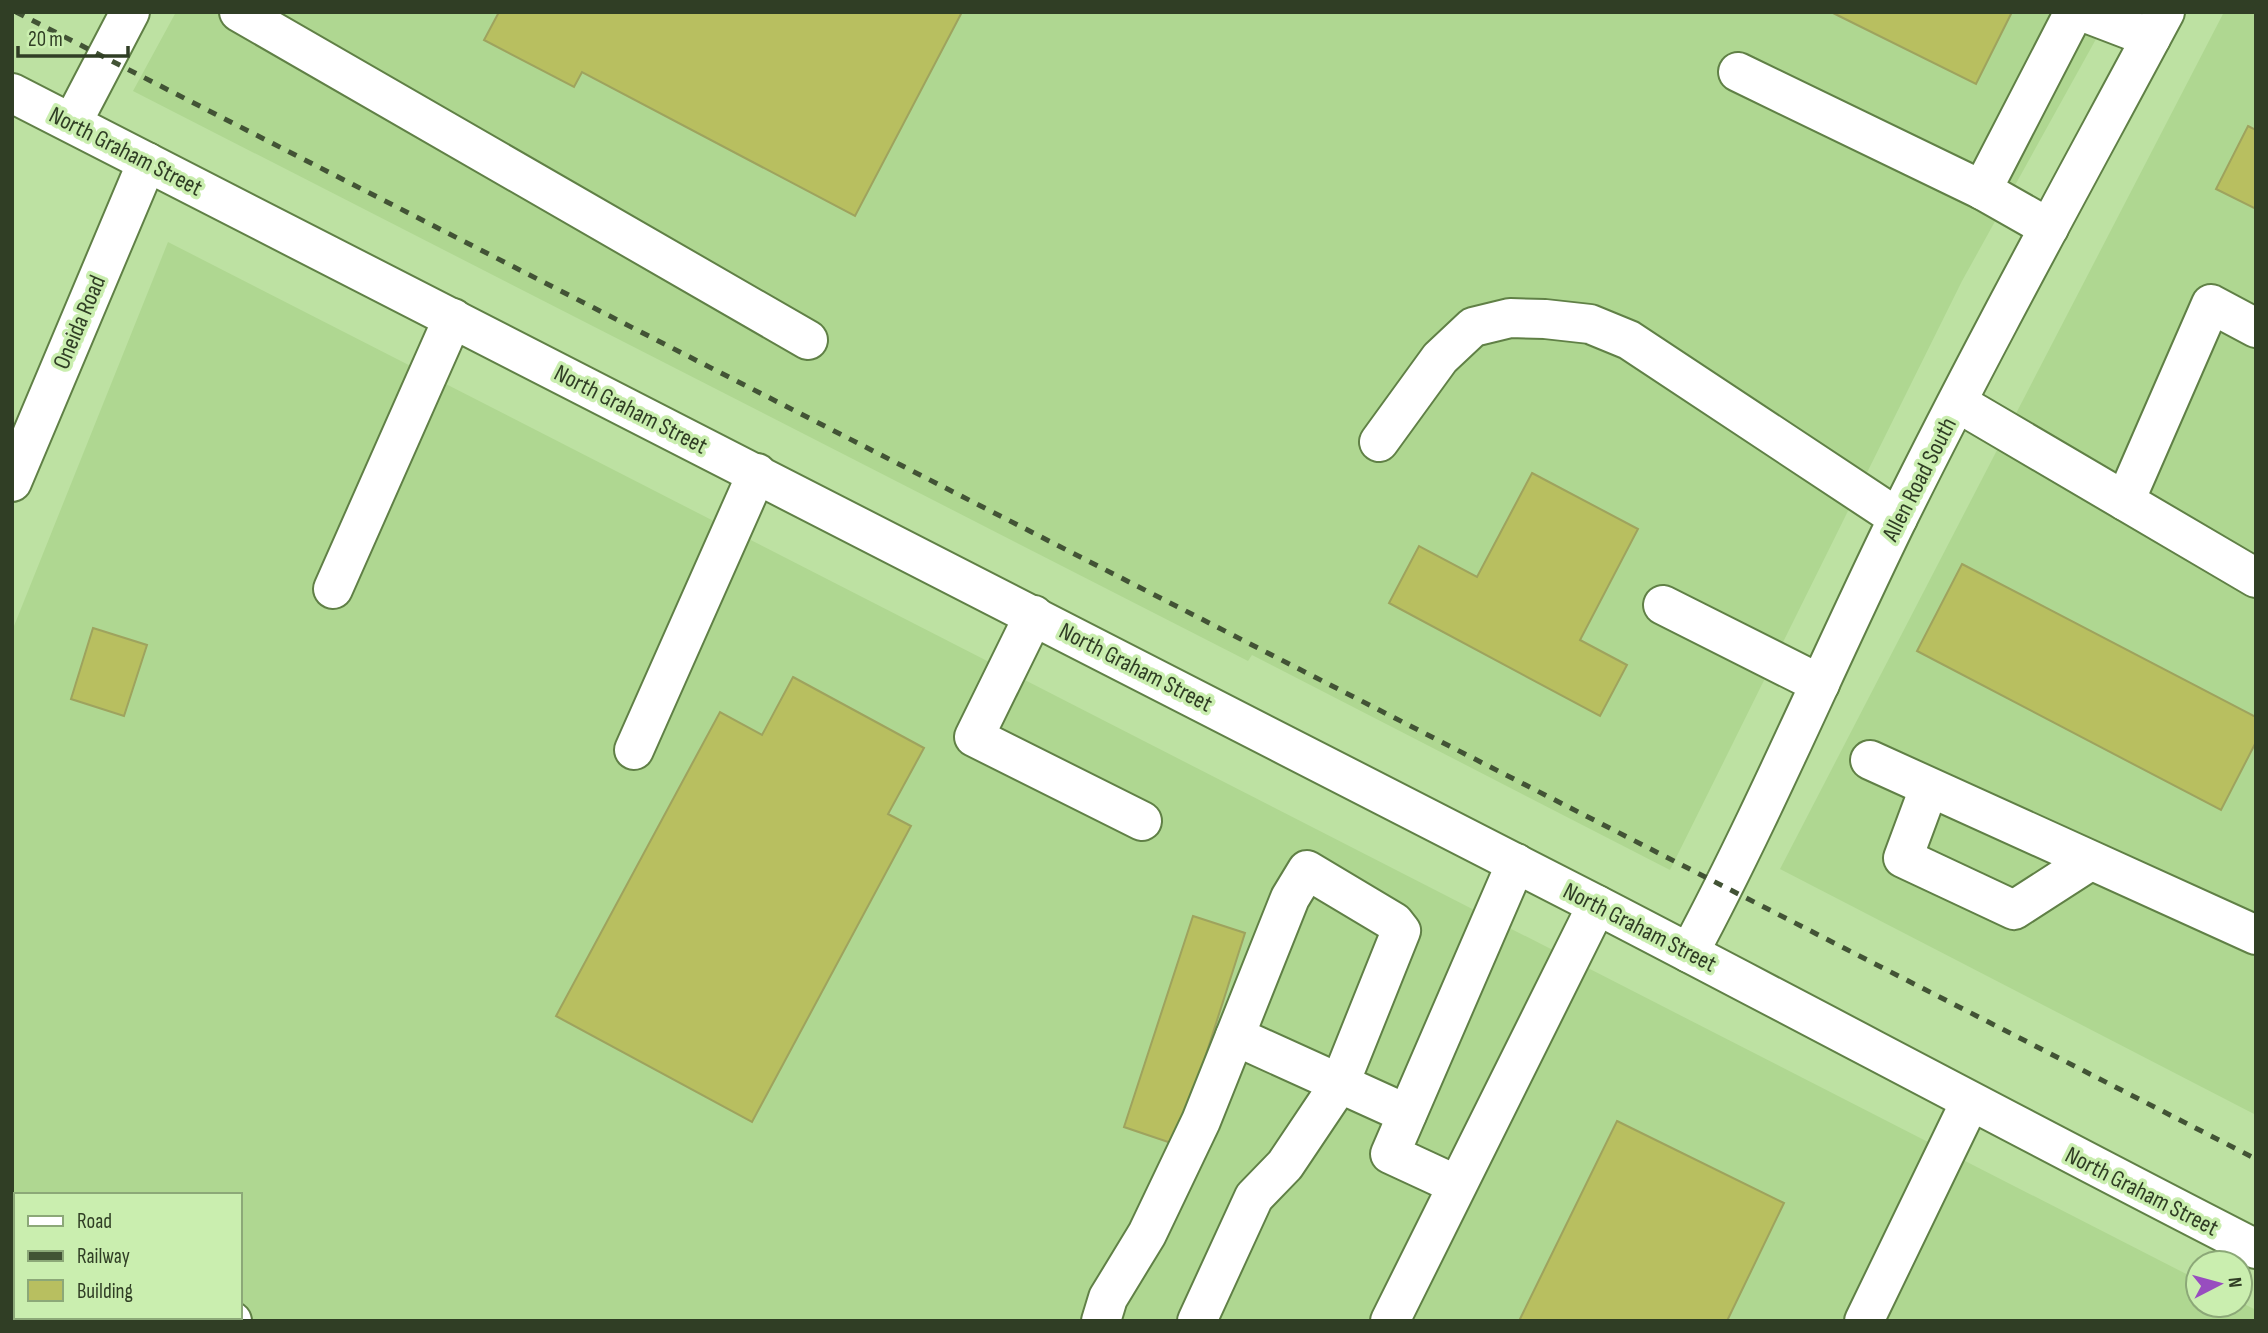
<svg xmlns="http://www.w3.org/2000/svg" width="2268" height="1333" font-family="'Sofia Sans Condensed',sans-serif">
<rect width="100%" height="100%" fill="#bde1a2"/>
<!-- built -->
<g fill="#afd791" fill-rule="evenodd">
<polygon points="176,12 2111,12 1962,281 1670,870 1252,655 1248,661 133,91"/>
<polygon points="2224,12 2256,12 2256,1115 1780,869"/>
<path d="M168 242 2198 1280V1305H2240V1302L2256 1310V1321H12V631ZM16 1195H240V1317H16Z"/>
</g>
<!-- building -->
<g fill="#b8bf60" stroke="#9ea35e" stroke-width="2">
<polygon points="499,12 962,12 855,216 582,72 574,87 484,40"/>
<polygon points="1831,12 2012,12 1976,84"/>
<polygon points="2248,126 2256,130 2256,209 2216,189"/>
<polygon points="1532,473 1638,529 1580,640 1627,665 1600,716 1389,603 1419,546 1477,577"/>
<polygon points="1962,564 2256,717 2256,742 2221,810 1917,651"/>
<polygon points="93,628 147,645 124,716 71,699"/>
<polygon points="793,677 924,748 888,814 911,826 752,1122 556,1016 720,712 762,735"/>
<polygon points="1193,916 1245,933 1177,1145 1124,1127"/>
<polygon points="1617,1121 1784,1203 1727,1321 1519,1321"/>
</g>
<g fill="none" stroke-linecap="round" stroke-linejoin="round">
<defs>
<g id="minor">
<polyline points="239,12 808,340"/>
<polyline points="2083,12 2151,38"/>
<polyline points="1738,72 1982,190 2049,228"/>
<polyline points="72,123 130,12"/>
<polyline points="1982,190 2074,12"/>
<polyline points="1958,403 2256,578"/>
<polyline points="1379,442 1440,358 1473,327 1510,318 1545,319 1590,324 1629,340 1898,518"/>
<polyline points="12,482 147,162"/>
<polyline points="2125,501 2211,304 2256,328"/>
<polyline points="333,589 453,318"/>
<polyline points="1663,605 1820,684"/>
<polyline points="1034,615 974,737 1142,821"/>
<polyline points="634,750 757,473"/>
<polyline points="1870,760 2256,935"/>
<polyline points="1929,788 1903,858 2014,910 2090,861"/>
<path d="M1689 953C1765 811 1827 663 1898 518 1982 348 2075 180 2165 12"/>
<polyline points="1235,1036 1407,1114"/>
<polyline points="1457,1185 1390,1154 1516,863"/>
<polyline points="12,1231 16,1233"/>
<polyline points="224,1317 232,1321"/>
<polyline points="1101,1321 1108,1298 1147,1234 1201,1121 1290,898 1307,870 1394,922 1401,931 1340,1083 1285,1165 1254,1197 1197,1321"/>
<polyline points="1390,1321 1597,905"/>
<polyline points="1864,1321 1970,1102"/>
</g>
<path id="major" d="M12 93 1597 905C1817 1019 2035 1136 2256 1249"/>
</defs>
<!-- minor casing -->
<use href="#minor" stroke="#608046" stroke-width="42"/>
<!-- major casing -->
<use href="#major" stroke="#608046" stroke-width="42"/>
<!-- minor -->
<use href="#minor" stroke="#fff" stroke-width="38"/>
<!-- major -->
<use href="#major" stroke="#fff" stroke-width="38"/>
<!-- rail -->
<polyline stroke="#425335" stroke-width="5" stroke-dasharray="9 9" stroke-linecap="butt" points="16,12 2256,1159"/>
</g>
<g text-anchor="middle" stroke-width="7" stroke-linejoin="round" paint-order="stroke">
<!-- street labels -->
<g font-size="24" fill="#303e25" stroke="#caeeaf">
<text transform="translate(126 151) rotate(27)" y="8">North Graham Street</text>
<text transform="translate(79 322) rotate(-67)" y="8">Oneida Road</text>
<text transform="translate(631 409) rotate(27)" y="8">North Graham Street</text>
<text transform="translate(1919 479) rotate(-63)" y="8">Allen Road South</text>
<text transform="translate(1136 667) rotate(27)" y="8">North Graham Street</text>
<text transform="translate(1640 927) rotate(27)" y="8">North Graham Street</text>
<text transform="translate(2142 1191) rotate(27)" y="8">North Graham Street</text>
</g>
</g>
<!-- border -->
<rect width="2268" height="1333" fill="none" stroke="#303e25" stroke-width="28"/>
<!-- legend -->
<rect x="14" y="1193" width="228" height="126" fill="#caeeaf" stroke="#8ca878" stroke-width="2"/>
<rect x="28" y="1216" width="35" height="10" fill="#ffffff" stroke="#8ca878" stroke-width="2"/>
<text x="77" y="1228" font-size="21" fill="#303e25">Road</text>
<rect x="28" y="1251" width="35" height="10" fill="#425335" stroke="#8ca878" stroke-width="2"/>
<text x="77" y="1263" font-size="21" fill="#303e25">Railway</text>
<rect x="28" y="1280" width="35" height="21" fill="#b8bf60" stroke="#8ca878" stroke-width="2"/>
<text x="77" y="1298" font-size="21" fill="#303e25">Building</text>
<!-- north arrow -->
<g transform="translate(2219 1284) rotate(84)"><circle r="33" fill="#caeeaf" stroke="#8ca878" stroke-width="2"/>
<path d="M0-5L12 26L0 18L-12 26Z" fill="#984dbf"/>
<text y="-10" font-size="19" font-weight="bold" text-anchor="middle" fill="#303e25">N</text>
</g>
<!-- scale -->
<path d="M18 46v10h110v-10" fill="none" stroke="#303e25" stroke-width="3.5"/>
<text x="28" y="46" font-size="21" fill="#303e25" stroke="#caeeaf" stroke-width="5" paint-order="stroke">20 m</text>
</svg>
